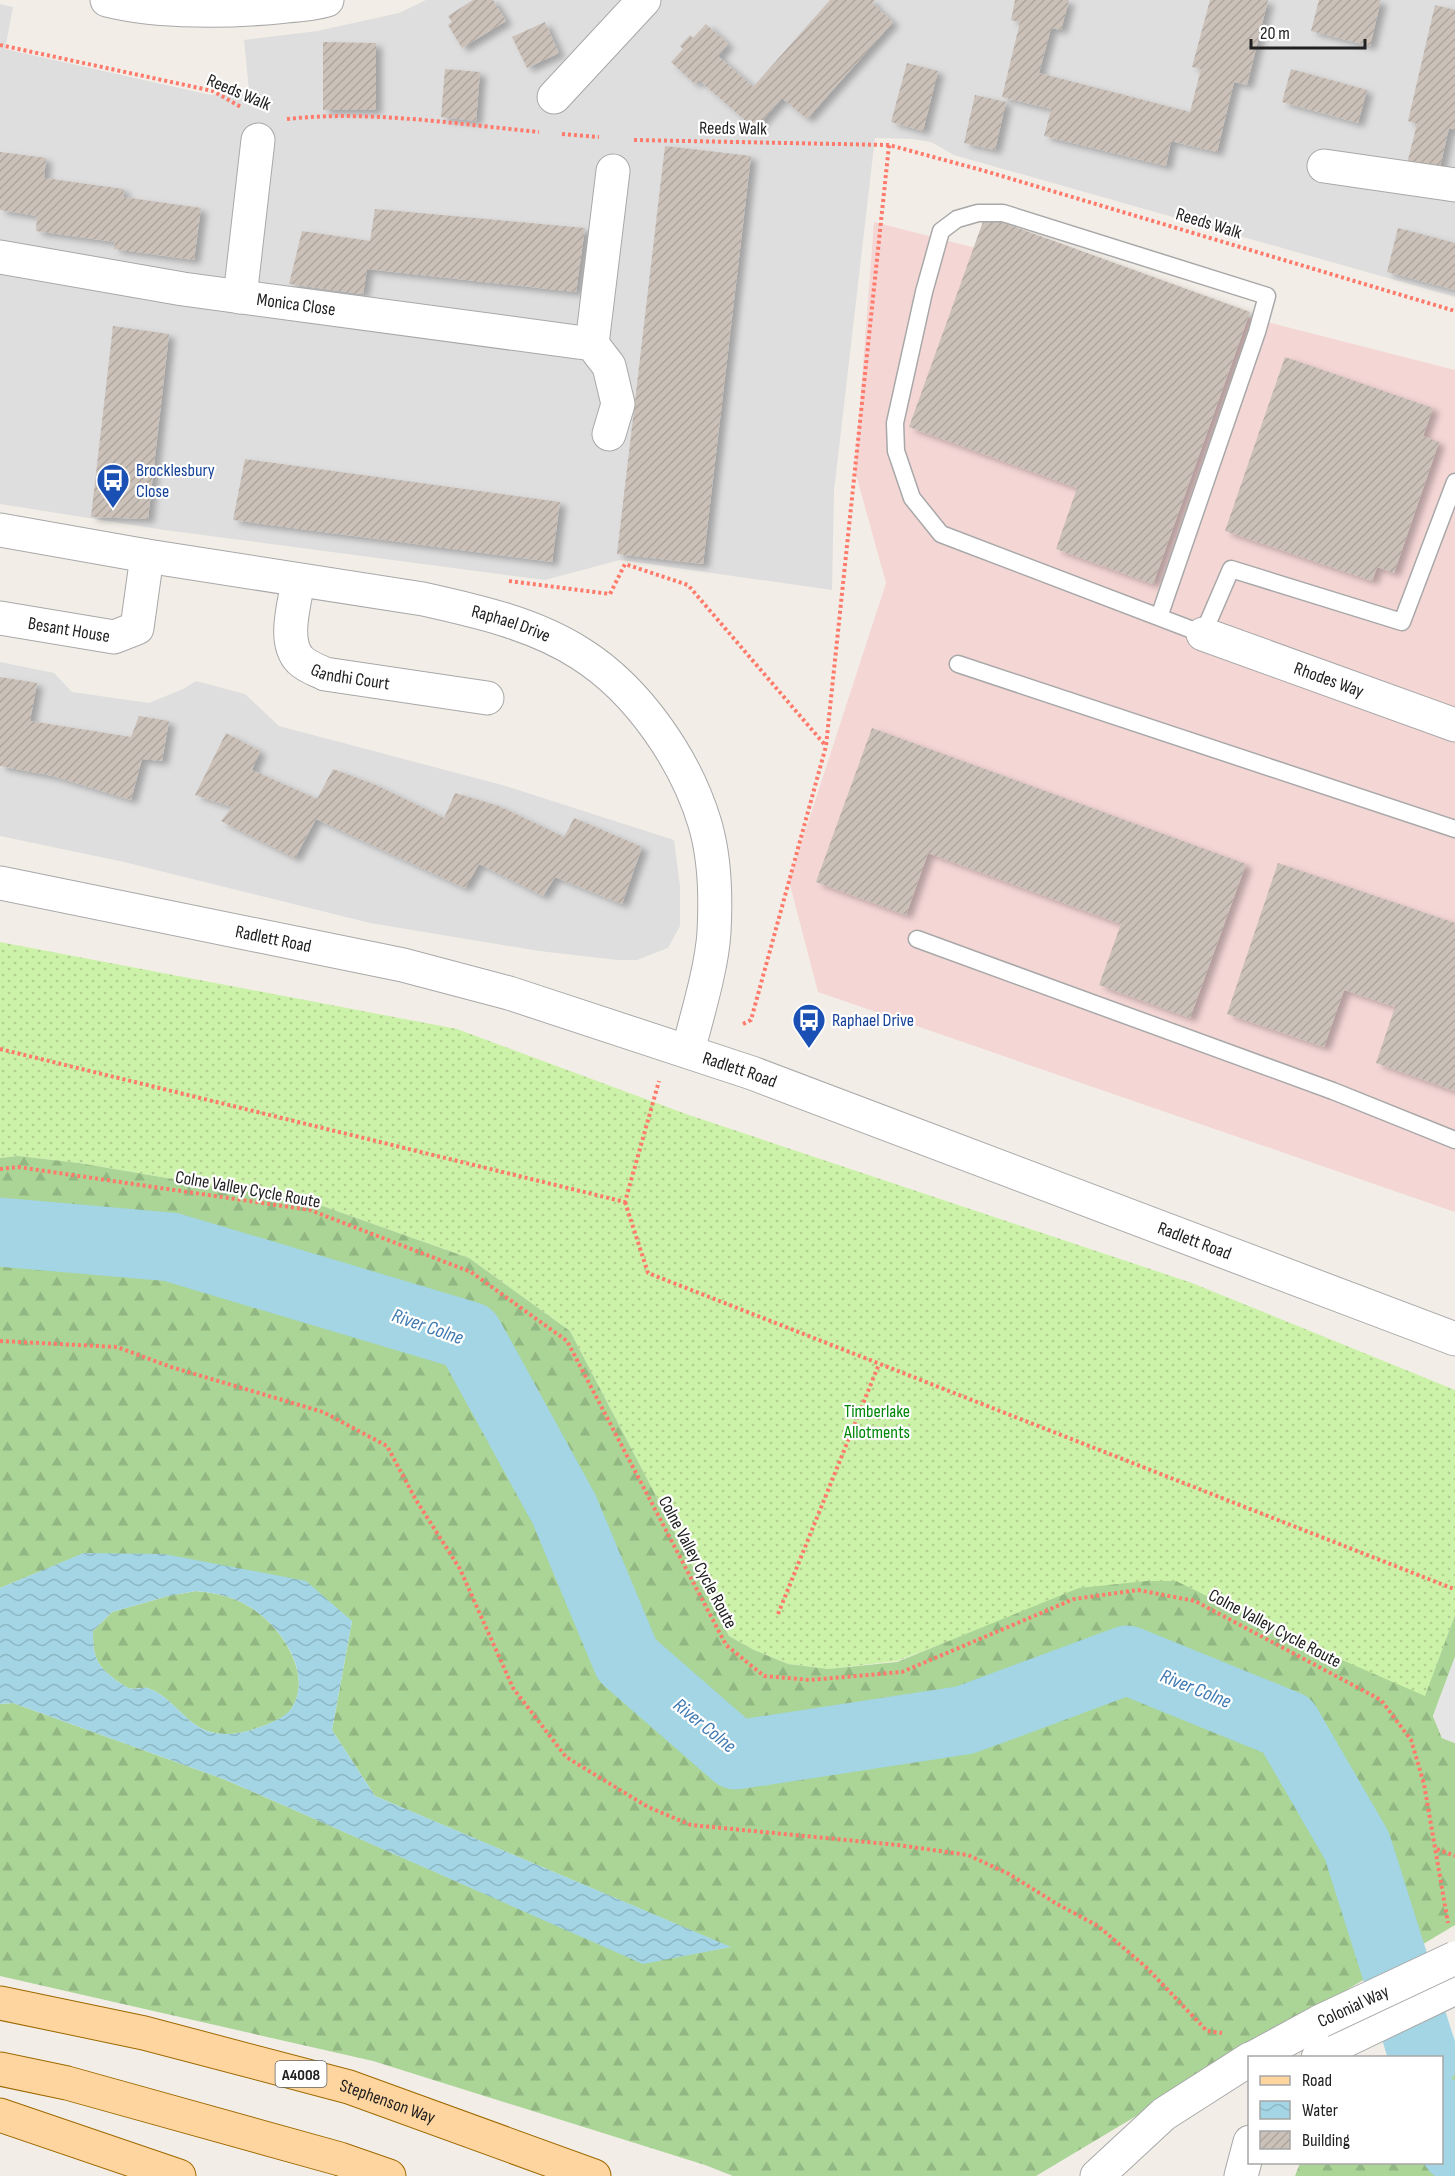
<svg xmlns="http://www.w3.org/2000/svg" width="1455" height="2176" font-family="'Sofia Sans Condensed',sans-serif">
<defs>
<pattern id="grass-dots" width="8" height="8" patternUnits="userSpaceOnUse" patternTransform="scale(1.5)"><rect width="8" height="8" fill="#ccf1a8"/><path d="M2 2h.1M6 6h.1" fill="none" stroke="#afce90" stroke-width="1.8" stroke-linecap="round"/></pattern>
<pattern id="forest-firs" width="22" height="20" patternUnits="userSpaceOnUse" patternTransform="scale(1.5)"><rect width="22" height="20" fill="#aad597"/><path d="M5 1l3.5 6h-7zM16 11l3.5 6h-7z" fill="#92b782"/></pattern>
<pattern id="water-waves" width="16" height="10" patternUnits="userSpaceOnUse" patternTransform="scale(1.5)"><rect width="16" height="10" fill="#a3d5e4"/><path d="M0 5q4-4 8 0t8 0" fill="none" stroke="#8cb7c3"/></pattern>
<pattern id="building-hatch" width="6" height="6" patternUnits="userSpaceOnUse" patternTransform="scale(1.5)"><rect width="6" height="6" fill="#cbc1b9"/><path d="M-1 1l2-2M0 6l6-6M5 7l2-2" fill="none" stroke="#aea69f"/></pattern>
<filter id="shadow"><feDropShadow dx="6" dy="4" stdDeviation="3" flood-color="#0004"/></filter>
</defs>
<rect width="100%" height="100%" fill="#f2eee7"/>
<!-- residential -->
<g fill="#dfdede">
<polygon points="426,0 1455,0 1455,297 954,155 931,142 912,139 875,138 834,491 832,590 620,560 545,580 164,530 0,504 0,4 13,7 5,49 211,95 249,91 244,40 317,31 399,13"/>
<polygon points="0,662 54,673 72,692 149,703 183,689 196,681 245,694 279,726 506,786 674,840 680,886 680,926 668,948 637,960 618,960 539,951 370,923 124,862 0,836"/>
</g>
<!-- commercial -->
<polygon fill="#f4d6d5" points="874,222 1455,370 1455,1212 818,992 789,881 886,583 855,471"/>
<!-- grass -->
<polygon fill="url(#grass-dots)" points="0,942 457,1029 686,1114 1192,1283 1455,1390 1455,1615 1425,1697 968,1634 897,1661 828,1669 788,1664 754,1650 729,1636 570,1331 469,1258 314,1203 79,1163 18,1156 0,1158"/>
<!-- forest -->
<g fill="url(#forest-firs)">
<polygon points="18,1156 79,1163 314,1203 469,1258 570,1331 729,1636 754,1650 788,1664 828,1669 897,1662 1079,1588 1147,1581 1176,1581 1312,1647 1425,1696 1455,1615 1455,1657 1433,1716 1442,1738 1455,1743 1455,1925 1036,2176 733,2176 705,2165 373,2061 0,1976 0,1704 13,1703 226,1780 643,1963 730,1947 375,1796 332,1730 352,1621 85,1553 0,1588 0,1158"/>
<path d="M196 1591C215 1593 232 1596 248 1606 279 1623 315 1675 291 1709 286 1718 269 1724 260 1727 246 1732 230 1736 215 1733 186 1728 174 1696 147 1688 141 1687 134 1690 129 1688 125 1687 120 1683 117 1681 96 1665 93 1657 93 1631L112 1612 168 1596Z"/>
<polygon points="1455,2066 1455,2176 1295,2176 1300,2163 1442,2162 1442,2071"/>
</g>
<!-- parking -->
<polygon fill="#e5e5e5" points="1455,1657 1455,1743 1442,1738 1433,1716"/>
<!-- water -->
<path fill="url(#water-waves)" fill-rule="evenodd" d="M84 1553 164 1554 306 1581 352 1621 332 1730 375 1796 731 1947 643 1964 226 1780 13 1703 0 1704V1588ZM196 1591C215 1593 232 1596 248 1606 279 1623 315 1674 291 1709 286 1717 269 1724 260 1727 246 1732 230 1736 215 1733 186 1728 174 1696 147 1688 141 1687 134 1690 129 1688 125 1687 121 1683 117 1681 96 1665 93 1657 93 1631L112 1612 168 1596Z"/>
<g fill="none" stroke-linecap="round" stroke-linejoin="round">
<!-- river -->
<g stroke="#a3d5e4" stroke-width="69">
<polyline points="0,1232 171,1247 469,1336 564,1509 627,1660 736,1755 965,1720 1127,1660 1287,1725 1357,1846 1424,2058"/>
<polyline points="1442,2112 1455,2148"/>
</g>
</g>
<!-- building -->
<g fill="url(#building-hatch)" filter="url(#shadow)">
<polygon points="473,0 493,0 506,21 462,48 448,25 452,22 448,16"/>
<polygon points="830,0 875,0 872,3 893,22 807,119 782,98 755,129 699,80 695,84 671,62 683,49 680,46 690,35 693,38 706,24 728,44 718,56 753,87"/>
<polygon points="1015,0 1069,0 1061,30 1051,28 1039,73 1190,112 1201,69 1192,67 1210,0 1268,0 1247,85 1234,82 1217,152 1171,141 1166,166 1044,136 1051,109 1002,97 1020,22 1011,20"/>
<polygon points="1319,0 1381,0 1370,46 1311,31"/>
<polygon points="1435,5 1455,10 1455,130 1449,128 1438,176 1406,168 1417,124 1408,121"/>
<polygon points="545,22 559,53 527,68 512,37"/>
<polygon points="323,42 376,43 376,110 323,110"/>
<polygon points="907,63 938,71 923,131 891,122"/>
<polygon points="445,69 480,72 476,121 441,117"/>
<polygon points="1291,69 1367,90 1358,123 1282,102"/>
<polygon points="975,95 1006,102 995,150 964,143"/>
<polygon points="665,146 751,156 703,564 617,554"/>
<polygon points="0,152 46,158 44,178 124,189 123,197 201,208 194,260 114,249 115,242 36,231 37,216 0,210"/>
<polygon points="375,209 585,228 576,292 367,269 363,294 289,284 302,231 370,241"/>
<polygon points="985,216 1250,312 1153,584 1056,549 1077,488 909,427"/>
<polygon points="1398,228 1455,243 1455,290 1387,272"/>
<polygon points="113,326 169,334 148,519 91,517"/>
<polygon points="1285,357 1433,408 1423,436 1439,442 1394,573 1377,567 1372,581 1225,531"/>
<polygon points="245,459 560,502 552,562 233,520"/>
<polygon points="0,677 37,683 30,721 131,737 139,716 169,721 162,761 142,759 131,800 53,776 0,766"/>
<polygon points="872,728 1246,864 1190,1018 1099,985 1121,924 928,853 906,915 816,882"/>
<polygon points="226,733 260,751 252,770 317,799 333,769 376,785 444,818 455,793 499,806 564,837 574,818 642,847 622,904 555,877 543,896 479,864 465,888 316,819 295,858 221,821 232,807 195,795"/>
<polygon points="1278,863 1455,923 1455,1091 1376,1063 1395,1007 1344,990 1324,1047 1227,1014"/>
</g>
<g fill="none" stroke-linecap="round" stroke-linejoin="round">
<defs>
<g id="service">
<polyline points="1159,617 1257,332 1267,296 1003,213 978,213 957,219 941,231 924,292 895,423 896,451 912,498 941,534 1203,634 1231,569 1402,622 1455,482"/>
<polyline points="958,664 1455,829"/>
<polyline points="917,939 1333,1091 1455,1140"/>
</g>
<g id="minor">
<path d="M107 0C158 13 233 12 286 6 300 5 314 4 327 0"/>
<polyline points="554,97 644,0"/>
<polyline points="1324,166 1455,185"/>
<path id="s1" d="M0 257 183 289 592 344 609 366 618 404 609 434"/>
<polyline points="240,297 258,140"/>
<polyline points="592,344 613,171"/>
<path id="s2" d="M0 530 147 556 423 599C477 611 535 624 581 654 638 690 686 760 705 824 715 858 716 896 714 932 712 967 697 1016 688 1051"/>
<path id="s3" d="M298 581C295 603 282 641 300 660 307 667 317 670 325 674L487 698"/>
<path id="s4" d="M0 618 114 637 137 628 147 556"/>
<path id="s5" d="M1203 634 1455 725"/>
</g>
<g id="tertiary">
<path id="s6" d="M0 883 403 965 509 993 752 1073 1455 1339"/>
<polyline points="1253,2058 1321,2021"/>
<polyline points="1318,2058 1334,2046 1455,1988"/>
<polyline points="1097,2176 1164,2114 1250,2059"/>
<polyline points="1241,2176 1250,2142"/>
</g>
<g id="primary">
<path id="s7" d="M0 2003 144 2033 349 2087 594 2176"/>
<polyline points="0,2069 67,2083 340,2159 389,2176"/>
<polyline points="0,2115 179,2176"/>
</g>
</defs>
<!-- service casing -->
<use href="#service" stroke="#a8a8a8" stroke-width="19"/>
<!-- minor casing -->
<use href="#minor" stroke="#a8a8a8" stroke-width="35"/>
<!-- tertiary casing -->
<use href="#tertiary" stroke="#a8a8a8" stroke-width="35"/>
<!-- primary casing -->
<use href="#primary" stroke="#9e6900" stroke-width="35"/>
<!-- path -->
<g stroke="#ff7a6b" stroke-width="4" stroke-dasharray="3 3" stroke-linecap="butt">
<polyline points="0,45 213,91 241,107"/>
<path d="M287 119C370 110 456 124 539 132"/>
<polyline points="562,134 599,137"/>
<polyline points="634,140 889,145 985,171 1455,311"/>
<polyline points="509,581 610,594 625,564 688,585 825,745"/>
<polyline points="743,1024 751,1020 826,746 889,145"/>
<polyline points="0,1049 625,1202 659,1081"/>
<polyline points="0,1169 18,1167 310,1210 471,1272 567,1341 726,1645 764,1676 810,1680 902,1672 1074,1599 1138,1590 1195,1601 1381,1700 1411,1740 1424,1784 1448,1923"/>
<polyline points="625,1202 648,1273 1454,1589"/>
<polyline points="0,1341 117,1347 171,1367 323,1412 387,1446 416,1500 460,1569 513,1688 566,1757 648,1807 691,1825 898,1845 968,1855 1009,1874 1057,1904 1098,1926 1146,1967 1207,2031 1222,2033"/>
<polyline points="778,1614 879,1364"/>
<polyline points="1437,1849 1455,1856"/>
</g>
<!-- service -->
<use href="#service" stroke="#fff" stroke-width="16"/>
<!-- minor -->
<use href="#minor" stroke="#fff" stroke-width="33"/>
<!-- tertiary -->
<use href="#tertiary" stroke="#fff" stroke-width="33"/>
<!-- primary -->
<use href="#primary" stroke="#ffd59f" stroke-width="33"/>
<defs>
<polyline id="tertiary-bridge" points="1321,2021 1455,1958"/>
</defs>
<!-- tertiary-bridge casing -->
<use href="#tertiary-bridge" stroke="#a8a8a8" stroke-width="35" stroke-linecap="butt"/>
<!-- tertiary-bridge -->
<use href="#tertiary-bridge" stroke="#fff" stroke-width="33"/>
</g>
<!-- icons -->
<defs>
<symbol id="bus-pin" viewBox="-11 -11 22 30"><path d="M0 17L-7.5 6A9.5 9.5 0 1 1 7.5 6Z" fill="#1a4fb4" stroke="#fff"/><path d="M-5-6H5V4H4V6H2V4H-2V6H-4V4H-5ZM-3.5-4V0h7V-4ZM-3.5 1.2v1.5H-2V1.2ZM2 1.2v1.5H3.5V1.2Z" fill="#fff"/></symbol>
</defs>
<g fill-rule="evenodd">
<use href="#bus-pin" x="94" y="461" width="38" height="52"/>
<use href="#bus-pin" x="790" y="1001" width="38" height="52"/>
</g>
<g text-anchor="middle" stroke-width="4.5" stroke-linejoin="round" paint-order="stroke">
<!-- shield labels -->
<rect fill="#fff" stroke="#646464" stroke-width="1.5" x="275.5" y="2061" width="51" height="26" rx="4.5"/>
<g font-size="16" font-weight="bold" fill="#212121">
<text x="301" y="2080">A4008</text>
</g>
<!-- street labels -->
<g font-size="18" fill="#212121" stroke="#fff">
<text transform="translate(239 92) rotate(23)" y="6">Reeds Walk</text>
<text transform="translate(733 128) rotate(1)" y="6">Reeds Walk</text>
<text transform="translate(1209 223) rotate(17)" y="6">Reeds Walk</text>
<text dy="6" stroke="none"><textPath href="#s1" startOffset="300">Monica Close</textPath></text>
<text dy="6" stroke="none"><textPath href="#s2" startOffset="520">Raphael Drive</textPath></text>
<text dy="6" stroke="none"><textPath href="#s4" startOffset="70">Besant House</textPath></text>
<text dy="6" stroke="none"><textPath href="#s3" startOffset="136">Gandhi Court</textPath></text>
<text dy="6" stroke="none"><textPath href="#s5" startOffset="134">Rhodes Way</textPath></text>
<text dy="6" stroke="none"><textPath href="#s6" startOffset="279">Radlett Road</textPath></text>
<text dy="6" stroke="none"><textPath href="#s6" startOffset="764">Radlett Road</textPath></text>
<text transform="translate(248 1189) rotate(10)" y="6">Colne Valley Cycle Route</text>
<text dy="6" stroke="none"><textPath href="#s6" startOffset="1250">Radlett Road</textPath></text>
<text transform="translate(698 1562) rotate(62)" y="6">Colne Valley Cycle Route</text>
<text transform="translate(1275 1628) rotate(28)" y="6">Colne Valley Cycle Route</text>
<text transform="translate(1353 2006) rotate(-25)" y="6">Colonial Way</text>
<text dy="6" stroke="none"><textPath href="#s7" startOffset="400">Stephenson Way</textPath></text>
</g>
<!-- transit labels -->
<g font-size="18" fill="#164399" stroke="#fff" text-anchor="start">
<text x="136" y="476">Brocklesbury<tspan x="136" dy="21">Close</tspan></text>
<text x="832" y="1026">Raphael Drive</text>
</g>
<!-- park labels -->
<g font-size="18" fill="#01880b" stroke="#fff">
<text x="877" y="1417">Timberlake<tspan x="877" dy="21">Allotments</tspan></text>
</g>
<!-- water labels -->
<g font-size="20" font-style="italic" fill="#407ab3" stroke="#fff">
<text transform="translate(428 1326) rotate(19)" y="7">River Colne</text>
<text transform="translate(1196 1688) rotate(22)" y="7">River Colne</text>
<text transform="translate(705 1725) rotate(39)" y="7">River Colne</text>
</g>
</g>
<!-- legend -->
<rect x="1248" y="2056" width="195" height="108" fill="#ffffff" stroke="#a6a6a6" stroke-width="1.5"/>
<rect x="1260" y="2076" width="30" height="9" fill="#ffd59f" stroke="#a6a6a6" stroke-width="1.5"/>
<text x="1302" y="2086" font-size="18" fill="#212121">Road</text>
<rect x="1260" y="2101" width="30" height="18" fill="url(#water-waves)" stroke="#a6a6a6" stroke-width="1.5"/>
<text x="1302" y="2116" font-size="18" fill="#212121">Water</text>
<rect x="1260" y="2131" width="30" height="18" fill="url(#building-hatch)" stroke="#a6a6a6" stroke-width="1.5"/>
<text x="1302" y="2146" font-size="18" fill="#212121">Building</text>
<!-- scale -->
<path d="M1251 39v9h114v-9" fill="none" stroke="#212121" stroke-width="3"/>
<text x="1260" y="39" font-size="18" fill="#212121" stroke="#ffffff" stroke-width="4.5" paint-order="stroke">20 m</text>
</svg>
